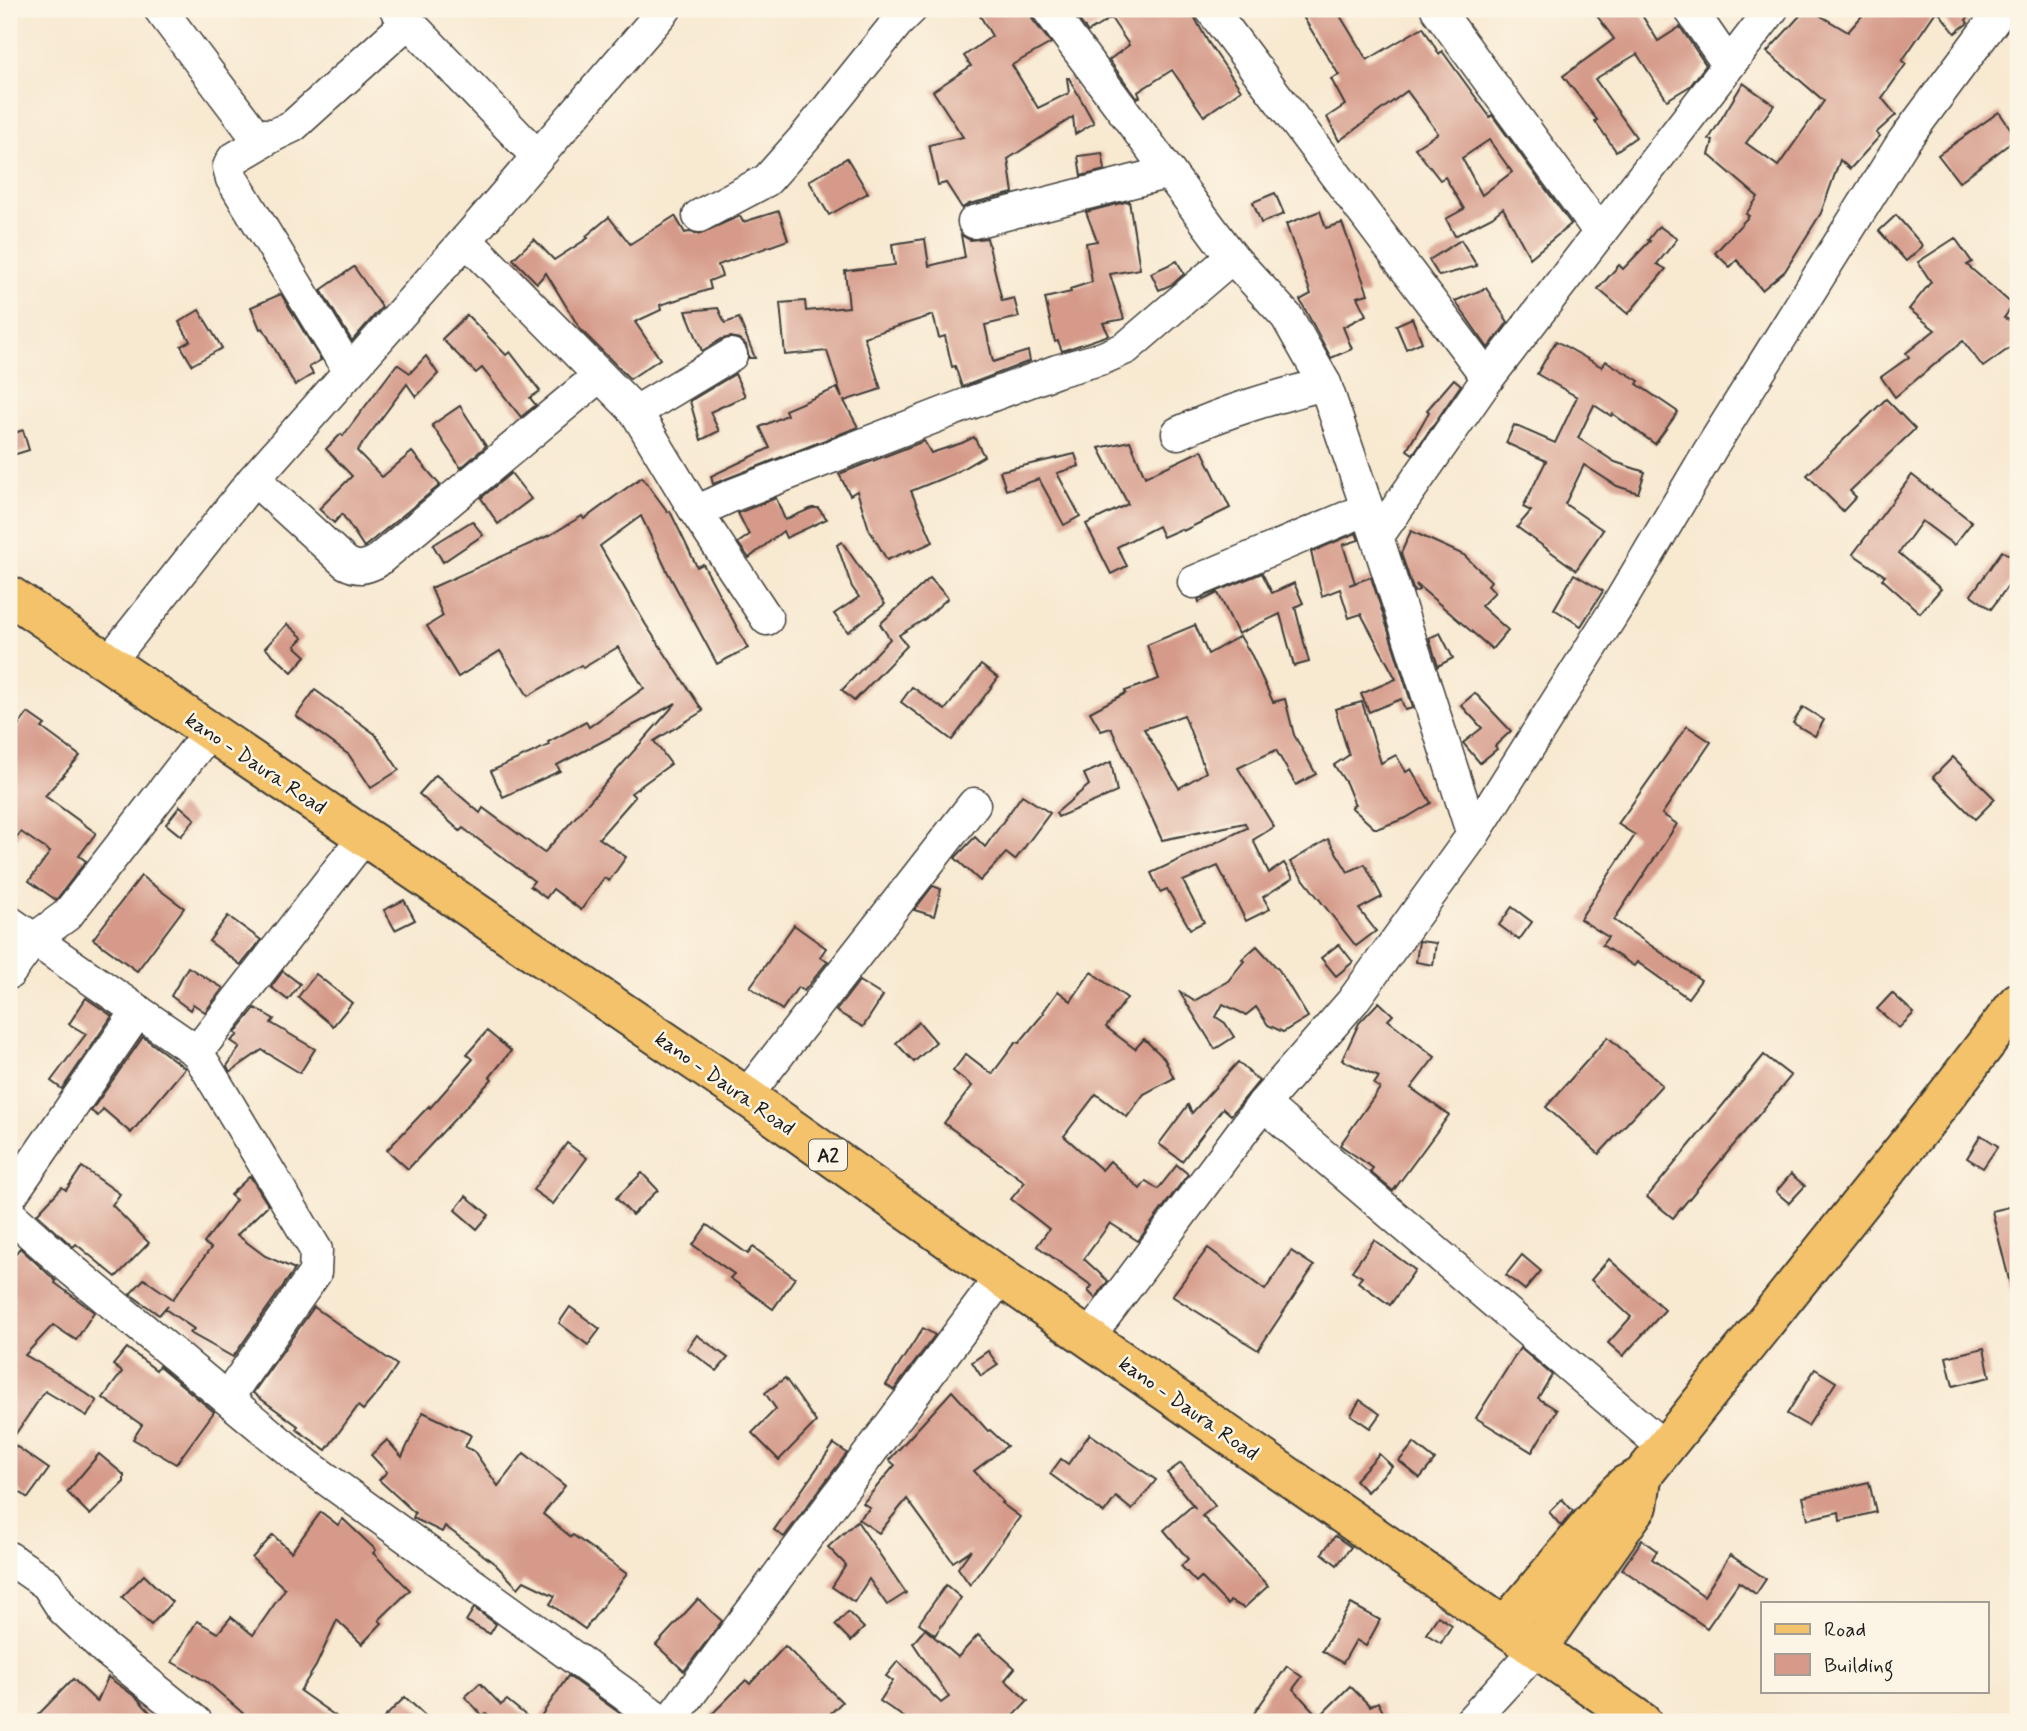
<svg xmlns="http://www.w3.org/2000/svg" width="2027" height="1731" font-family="Mynerve,sans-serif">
<rect width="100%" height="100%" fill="#fcf5e5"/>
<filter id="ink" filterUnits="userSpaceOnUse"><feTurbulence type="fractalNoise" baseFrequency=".0143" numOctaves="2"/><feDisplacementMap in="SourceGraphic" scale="14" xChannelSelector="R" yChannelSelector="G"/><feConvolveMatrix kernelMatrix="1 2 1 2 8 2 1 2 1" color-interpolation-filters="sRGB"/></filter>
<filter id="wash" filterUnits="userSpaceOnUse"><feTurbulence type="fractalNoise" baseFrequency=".00686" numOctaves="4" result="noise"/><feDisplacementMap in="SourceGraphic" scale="28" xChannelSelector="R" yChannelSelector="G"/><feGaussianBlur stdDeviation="1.57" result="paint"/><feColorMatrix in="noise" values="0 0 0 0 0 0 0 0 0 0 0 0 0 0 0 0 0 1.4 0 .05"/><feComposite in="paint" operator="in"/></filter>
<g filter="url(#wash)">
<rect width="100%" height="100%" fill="#f8e9d1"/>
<g id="blocks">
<!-- building -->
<g fill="#d59a89" fill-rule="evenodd">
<polygon points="976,9 1030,9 1033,20 1051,43 1012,65 1038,108 1069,93 1067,78 1069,78 1094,123 1075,134 1073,117 1008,159 1013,193 969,204 962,208 946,183 938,185 929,145 963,137 933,91 971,66 964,56 992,36"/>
<polygon points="1071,9 1190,9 1208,42 1241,90 1204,116 1172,70 1138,92 1140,97 1137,98 1109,60 1129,45 1111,18 1088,32"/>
<path d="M1313 9H1336L1367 60 1423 27 1439 54 1442 51 1490 117 1492 115 1571 224 1530 258 1503 208 1492 217 1455 236 1446 219 1464 209 1445 177 1440 180 1415 148 1438 133 1407 91 1339 141 1327 117 1345 105 1331 79 1339 75 1302 15ZM1489 140 1512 172 1482 195 1462 158Z"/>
<polygon points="1592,9 1638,9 1658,41 1680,27 1706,65 1690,86 1667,100 1637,54 1595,79 1636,137 1616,151 1595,121 1597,120 1563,76 1614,39"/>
<polygon points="1806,9 1809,9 1848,32 1868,9 1974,9 1966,20 1968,23 1955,33 1937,10 1902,61 1906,64 1882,98 1896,115 1876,133 1880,136 1850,169 1840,160 1821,213 1785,271 1762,290 1737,260 1730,267 1715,253 1749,216 1746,214 1758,197 1709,155 1713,141 1709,139 1743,83 1774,105 1746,143 1778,166 1824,101 1767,52"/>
<polygon points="1999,112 2017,138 1959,182 1938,155"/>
<polygon points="1102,153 1105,170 1081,176 1078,156"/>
<polygon points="847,158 868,193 829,215 809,181"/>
<polygon points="1275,193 1284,214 1261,223 1253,202"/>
<polygon points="1129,201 1140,269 1110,274 1124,319 1103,323 1109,335 1062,351 1058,341 1055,342 1045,298 1071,292 1070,289 1092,282 1086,243 1097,241 1086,212"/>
<polygon points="779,211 788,240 718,265 722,276 709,281 711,289 660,305 661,310 635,322 660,359 630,379 580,329 546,273 537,283 513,259 534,239 554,260 588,238 586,236 609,217 630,244 675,216 685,233 689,232 699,234 740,216 743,222"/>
<polygon points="1320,211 1326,228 1342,223 1368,294 1357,297 1366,315 1343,327 1352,349 1331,358 1300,300 1311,294 1286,224"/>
<polygon points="1896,215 1923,246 1906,261 1879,231"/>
<polygon points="1659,226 1677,239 1657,264 1666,269 1628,314 1598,289 1619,265 1623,269 1650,241 1648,240"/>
<polygon points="961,235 970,240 987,238 1002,301 1014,298 1019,317 985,325 993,362 1028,351 1030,361 962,387 955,366 952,367 945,336 939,338 933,315 864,337 881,389 844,401 858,427 713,484 711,476 770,448 760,427 787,415 785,410 837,388 842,398 827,351 785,355 780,303 805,301 806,311 849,307 845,271 895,265 892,244 925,239 929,266 965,257"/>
<polygon points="1955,238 1972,262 1967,265 2013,305 2004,318 2018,323 2018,342 1983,367 1963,341 1895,397 1881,377 1909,357 1906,353 1935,330 1909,309 1931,282 1918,262"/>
<polygon points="1461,240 1477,266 1439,276 1429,260"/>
<polygon points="1177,261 1184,274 1173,284 1159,290 1151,273"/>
<polygon points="354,267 382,307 352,341 321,290"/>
<polygon points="1486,288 1508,322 1488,348 1455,301"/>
<polygon points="281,294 321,360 309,367 313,374 295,385 263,328 260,329 251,307"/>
<polygon points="718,308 725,323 739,318 755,358 749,358 746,345 739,339 731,337 722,339 702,351 686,311"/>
<polygon points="199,310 222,348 192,365 181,346 190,341 179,322"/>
<polygon points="467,315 506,355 510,352 540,391 530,398 536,405 521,417 482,368 476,373 442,339"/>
<polygon points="1412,318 1422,342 1406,349 1396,325"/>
<polygon points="1556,341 1602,367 1606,361 1639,381 1637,384 1678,412 1655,444 1613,414 1611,416 1594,405 1578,438 1615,462 1645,472 1638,493 1617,486 1584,465 1565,504 1603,530 1576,570 1517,527 1531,511 1523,507 1546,461 1506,443 1514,425 1555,443 1577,397 1537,374"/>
<polygon points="426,356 438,374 416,397 407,384 357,451 382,477 412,452 440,485 364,547 342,514 334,523 319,509 352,476 326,449 341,434 343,436 397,364 410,373"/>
<polygon points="735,374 745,396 710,412 719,431 701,440 690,401"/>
<polygon points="1454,379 1461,385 1413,454 1407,450 1429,412 1427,410"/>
<polygon points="1886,399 1915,429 1850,491 1856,497 1843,511 1807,475"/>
<polygon points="460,406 486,446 461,468 432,425"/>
<polygon points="23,430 29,450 13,455 9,435"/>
<polygon points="974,437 984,456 953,474 911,491 933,542 911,552 910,550 887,560 869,529 857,491 850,495 839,474 924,441 931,453 962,443"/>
<polygon points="1130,441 1145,477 1202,450 1230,508 1183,531 1181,529 1163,537 1158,526 1117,547 1127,566 1111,574 1086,524 1128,504 1099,448"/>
<polygon points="1075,454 1079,466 1057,473 1080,516 1064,525 1039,479 1006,490 1000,471"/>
<polygon points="511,473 531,499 498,524 481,498"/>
<polygon points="1912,475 1972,522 1954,545 1922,521 1899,553 1941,589 1920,613 1882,579 1885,576 1853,554"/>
<polygon points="642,477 668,512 670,511 697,567 703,564 748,648 717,664 667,571 641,516 600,546 646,625 703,711 654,741 671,764 631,793 635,797 599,838 626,857 609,881 604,878 581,910 553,889 546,898 530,886 534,881 463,828 460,831 419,794 436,775 480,813 483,808 544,853 676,703 557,765 560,771 503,797 491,771 549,745 548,742 586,722 589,727 644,688 618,647 583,668 581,665 528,696 500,651 458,677 427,626 443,616 431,588 550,535 582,516 584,519"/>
<polygon points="776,498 785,520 812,508 818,508 827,519 786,538 783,531 749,558 738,543 749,535 738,513"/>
<polygon points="472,521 483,535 443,562 433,545"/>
<polygon points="1411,531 1464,555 1491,581 1488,585 1495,592 1481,606 1508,630 1492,649 1416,584 1419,590 1414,592 1401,553"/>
<polygon points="1356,533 1359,540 1343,545 1355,583 1349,585 1371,577 1413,708 1405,710 1401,699 1369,712 1361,694 1396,679 1361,614 1349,618 1340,589 1322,596 1311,552"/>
<polygon points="842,542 885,604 848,632 834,614 859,597 852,587 837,545"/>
<polygon points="2002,551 2018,560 2018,589 2010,583 1991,609 1971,595"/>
<polygon points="1262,573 1272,593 1294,583 1303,603 1295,607 1309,662 1294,666 1280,614 1238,634 1218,593 1199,602 1198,599"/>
<polygon points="1574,574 1603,591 1581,626 1554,609"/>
<polygon points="930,578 948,598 925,619 899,635 907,646 854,701 842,690 890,639 880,624"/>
<polygon points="287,624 303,638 295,646 306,656 292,672 265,648"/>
<path d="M1195 625 1208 654 1240 636 1252 656 1273 702 1285 699 1294 735 1316 774 1296 785 1276 750 1238 768 1274 827 1253 840 1269 873 1284 863 1293 878 1263 897 1270 909 1246 921 1218 866 1183 881 1204 922 1190 929 1167 889 1160 892 1151 873 1247 828 1245 823 1162 840 1111 728 1101 731 1090 712 1126 693 1125 691 1159 679 1147 645ZM1184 715 1206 772 1179 788 1144 729Z"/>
<polygon points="1440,633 1453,658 1438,666 1429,638"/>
<polygon points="981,665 998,678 952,740 901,702 912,687 945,710"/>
<polygon points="315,690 375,734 399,770 371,788 349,755 296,716"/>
<polygon points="1475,693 1511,731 1495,746 1497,749 1480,763 1463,743 1482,728 1461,705"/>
<polygon points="1362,702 1381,763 1396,755 1406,772 1411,769 1431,803 1406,818 1379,828 1374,828 1351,807 1355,805 1346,783 1334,765 1349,755 1335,709"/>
<polygon points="1803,707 1824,720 1815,736 1793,723"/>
<polygon points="28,713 45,725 42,728 80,756 45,796 96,833 79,856 86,861 56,900 29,881 50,852 21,832 9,848 9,738"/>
<polygon points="1687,726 1711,742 1662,814 1677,824 1614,920 1701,980 1688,998 1637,962 1634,966 1602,945 1608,937 1580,919 1635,835 1618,824"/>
<polygon points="1953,757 1995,799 1975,819 1933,777"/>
<polygon points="1111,762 1117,792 1058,817 1056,813 1089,785 1084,774"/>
<polygon points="1022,795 1050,813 1015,860 1006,853 980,881 955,858 975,837 985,847"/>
<polygon points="180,806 195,819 181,836 166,824"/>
<polygon points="1328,839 1348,872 1365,864 1382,897 1359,909 1376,931 1356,946 1290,862"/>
<polygon points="141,876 184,908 137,971 93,939"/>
<polygon points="933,886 941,889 934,916 914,910"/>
<polygon points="404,900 415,920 395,930 384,910"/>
<polygon points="1512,907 1532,922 1519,940 1499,925"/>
<polygon points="228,916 261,940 241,965 209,941"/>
<polygon points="794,925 826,948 820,957 828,961 804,991 798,987 782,1010 750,987"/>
<polygon points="1419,941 1436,943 1433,965 1416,962"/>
<polygon points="1339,944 1353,962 1336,976 1321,958"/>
<polygon points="1257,946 1279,970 1308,1017 1283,1032 1268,1025 1256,1007 1246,1015 1223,1004 1216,1017 1225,1023 1234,1037 1215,1049 1179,991 1194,1001 1228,981 1244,961 1242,959"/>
<polygon points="188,967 223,988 205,1012 193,1004 190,1010 171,996"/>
<polygon points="283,971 300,984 288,1000 271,987"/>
<polygon points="1091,972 1127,998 1106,1027 1135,1049 1144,1039 1164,1058 1174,1078 1144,1094 1127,1117 1096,1094 1064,1136 1102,1170 1110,1161 1140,1189 1146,1181 1158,1189 1177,1165 1188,1174 1138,1241 1110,1223 1084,1259 1108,1281 1095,1298 1088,1291 1092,1286 1037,1246 1049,1229 1011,1199 1025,1182 944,1123 972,1086 953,1071 966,1054 992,1074 1016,1042 1019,1043 1044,1013 1043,1012 1058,991 1071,1001"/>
<polygon points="316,974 352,1003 333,1026 298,997"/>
<polygon points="859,981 883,996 863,1027 836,1011"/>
<polygon points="1892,993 1914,1013 1899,1028 1877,1009"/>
<polygon points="86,998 112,1016 62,1089 51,1081 86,1034 69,1024"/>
<polygon points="1379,1002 1393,1015 1388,1020 1435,1057 1411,1088 1449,1115 1393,1191 1370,1172 1373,1168 1340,1145 1380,1088 1374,1084 1379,1077 1342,1060 1359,1023"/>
<polygon points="255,1008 274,1019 271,1023 315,1049 300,1073 262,1050 230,1072 227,1066 240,1047 231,1041 238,1035 235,1033"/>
<polygon points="919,1022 936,1042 914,1062 896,1043"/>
<polygon points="487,1031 511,1051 490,1077 492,1079 408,1169 387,1150 429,1106 430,1108 473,1059 467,1054"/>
<polygon points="143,1037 185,1068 131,1133 103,1109 98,1116 91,1111"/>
<polygon points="1608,1037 1662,1085 1599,1154 1546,1107"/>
<polygon points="1764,1055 1791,1076 1673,1218 1647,1197"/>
<polygon points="1238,1062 1259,1081 1231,1115 1223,1108 1182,1161 1159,1144 1188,1105 1192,1113"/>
<polygon points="1981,1135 1998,1146 1983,1168 1967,1158"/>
<polygon points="567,1143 587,1158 553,1204 533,1190"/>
<polygon points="82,1167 120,1194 112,1205 149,1243 116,1277 76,1244 73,1247 37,1214 62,1187 66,1190"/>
<polygon points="642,1173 658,1190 632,1215 616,1198"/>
<polygon points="1791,1174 1805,1186 1789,1203 1776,1192"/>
<polygon points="250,1176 268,1205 237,1235 265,1256 295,1269 233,1357 190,1333 194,1329 165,1309 168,1305 159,1315 130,1294 144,1279 173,1299 211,1248 204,1243 236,1200 230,1195"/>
<polygon points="466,1196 489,1215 477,1229 455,1210"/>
<polygon points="2018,1205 2018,1291 2012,1292 1992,1211"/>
<polygon points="707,1225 748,1254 753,1247 795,1278 773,1309 730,1278 734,1274 693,1245"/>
<polygon points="1374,1240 1415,1270 1390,1305 1358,1282 1362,1277 1352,1271"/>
<polygon points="20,1248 56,1281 55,1283 94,1312 76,1340 53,1325 25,1355 63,1377 97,1401 87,1416 45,1391 10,1442 49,1469 28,1498 9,1484 9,1261"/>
<polygon points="1208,1248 1265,1290 1291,1251 1314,1266 1258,1350 1172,1296"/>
<polygon points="1522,1255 1541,1271 1525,1290 1506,1275"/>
<polygon points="1609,1259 1665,1310 1623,1356 1608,1343 1631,1317 1591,1280"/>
<polygon points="314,1307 397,1365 381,1389 363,1410 358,1406 326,1450 296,1429 298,1426 253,1393"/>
<polygon points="570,1307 600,1329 588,1345 559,1323"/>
<polygon points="923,1328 935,1335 894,1390 886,1385"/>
<polygon points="697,1335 728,1358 717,1371 687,1349"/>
<polygon points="127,1348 156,1370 159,1366 214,1412 176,1464 133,1439 142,1425 103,1398 122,1372 113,1365"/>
<polygon points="1520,1348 1552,1375 1538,1398 1557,1410 1532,1452 1476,1418"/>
<polygon points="1984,1348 1990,1377 1953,1386 1946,1357"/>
<polygon points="988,1351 998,1365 981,1376 972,1362"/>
<polygon points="1815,1369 1836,1382 1808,1426 1787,1414"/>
<polygon points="785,1378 816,1422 779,1460 752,1433 776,1409 765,1393"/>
<polygon points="952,1391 988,1431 990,1430 1007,1446 974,1471 1003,1502 1001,1503 1020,1517 970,1585 958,1568 971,1550 953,1562 907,1499 879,1533 858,1519 870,1508 863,1503 895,1465 889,1460"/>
<polygon points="1360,1400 1380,1414 1370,1428 1351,1415"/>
<polygon points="423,1412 471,1435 465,1447 474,1451 498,1486 524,1453 565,1486 543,1514 571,1537 573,1535 627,1574 585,1629 550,1604 555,1596 524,1581 518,1588 495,1564 445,1526 442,1532 413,1518 415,1513 379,1480 387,1472 371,1455 387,1440 402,1457"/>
<polygon points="1090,1434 1156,1480 1132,1510 1116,1497 1104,1513 1050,1474 1061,1459 1068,1464"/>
<polygon points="1414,1443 1435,1460 1420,1478 1399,1461"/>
<polygon points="834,1444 847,1453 784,1537 774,1530"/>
<polygon points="99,1454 124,1475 124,1482 90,1515 67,1492"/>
<polygon points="1379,1454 1392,1466 1367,1492 1355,1480"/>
<polygon points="1181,1463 1215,1506 1202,1516 1268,1586 1244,1608 1230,1601 1228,1605 1201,1577 1196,1582 1181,1566 1188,1559 1164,1530 1193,1505 1196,1509 1167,1473"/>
<polygon points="1869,1482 1876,1512 1840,1521 1839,1512 1808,1519 1803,1497"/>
<polygon points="1562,1499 1573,1511 1561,1526 1549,1512"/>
<polygon points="321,1512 338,1525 343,1519 376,1550 373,1553 410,1590 379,1620 382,1623 362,1644 337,1620 316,1666 300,1691 344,1722 253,1722 207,1682 172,1662 197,1621 218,1633 231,1617 253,1635 285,1589 252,1558 273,1535 291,1552"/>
<polygon points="857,1521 906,1593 887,1605 869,1579 854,1602 832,1587 846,1565 828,1547"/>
<polygon points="1335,1536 1351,1547 1337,1565 1322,1553"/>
<polygon points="1642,1540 1657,1551 1652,1559 1704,1596 1730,1555 1766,1579 1756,1594 1739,1582 1707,1628 1622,1569"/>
<polygon points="144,1575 172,1602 151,1625 122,1597"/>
<polygon points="946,1585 961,1598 935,1635 919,1623"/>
<polygon points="698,1599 722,1621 684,1671 656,1645"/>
<polygon points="1351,1604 1380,1620 1366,1646 1356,1640 1343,1663 1322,1651"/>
<polygon points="474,1608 496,1624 490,1634 466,1621"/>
<polygon points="848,1612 864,1628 851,1641 835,1625"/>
<polygon points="1438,1616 1452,1625 1441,1643 1426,1634"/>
<polygon points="925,1629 958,1657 978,1635 1015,1668 1005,1680 1028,1701 1008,1722 911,1722 880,1701 893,1681 886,1676 898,1661 941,1703 949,1697 913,1643"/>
<polygon points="785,1646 842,1702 822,1722 704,1722 746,1680 750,1684"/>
<polygon points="1287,1666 1302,1677 1293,1689 1319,1717 1350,1686 1370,1706 1378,1702 1388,1722 1248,1722"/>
<polygon points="568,1676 632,1722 537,1722"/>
<polygon points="108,1677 137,1698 159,1722 31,1722 73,1679 97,1702"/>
<polygon points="480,1683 501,1705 507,1700 534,1722 487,1722 491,1717 486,1713 483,1716 465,1697"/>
<polygon points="405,1697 432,1722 380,1722"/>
</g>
</g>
</g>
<g filter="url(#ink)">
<use href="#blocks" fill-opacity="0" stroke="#3d3b37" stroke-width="2"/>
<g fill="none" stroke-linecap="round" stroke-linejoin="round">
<defs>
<g id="minor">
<polyline points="160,9 255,135 274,135 293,126 408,22"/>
<polyline points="396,9 537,156"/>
<polyline points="1048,9 1232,257 1287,317 1325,384 1377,537 1473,835"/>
<polyline points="1211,9 1488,378"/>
<polyline points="1437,9 1599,231"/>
<polyline points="1690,9 1728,64"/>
<polyline points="274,135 233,159 229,167 232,179 349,371"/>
<polyline points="699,216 767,180 806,136 896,24 911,9"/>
<polyline points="974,222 1169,172"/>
<polyline points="466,240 636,412 696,512 767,619"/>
<polyline points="636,412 731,355"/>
<path d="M1178 433C1226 411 1274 397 1325 384"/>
<path d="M254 479 346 563C358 569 364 568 376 562L599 376"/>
<polyline points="696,512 733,495 960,407 1057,371 1103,358 1126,348 1232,257"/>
<polyline points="1377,537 1488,378 1772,9"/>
<polyline points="1194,582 1367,509"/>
<polyline points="108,663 254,479 466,240 665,9"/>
<polyline points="9,922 197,1052 316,1250 315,1273 227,1398"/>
<polyline points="9,973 33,940 67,915 210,731"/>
<polyline points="197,1052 364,837"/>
<polyline points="746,1096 974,804"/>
<polyline points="1263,1104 1665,1448"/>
<polyline points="9,1198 138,1011"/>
<polyline points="9,1214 72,1270 307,1465 663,1722"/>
<polyline points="1088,1338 1263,1104 1352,1002 1473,835 1620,602 1710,450 1903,142 2002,9"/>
<polyline points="9,1558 47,1584 63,1609 105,1649 196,1722"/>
<polyline points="669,1722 1001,1277"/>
<polyline points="1470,1722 1537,1649"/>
</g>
<g id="major">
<polyline points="1505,1626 1615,1495 1625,1485 1642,1476 1932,1114 2018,1002"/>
<polyline points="1537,1649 1638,1506 1642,1478"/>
</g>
<polyline id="highway" points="9,595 746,1096 1001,1277 1642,1722"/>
</defs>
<!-- minor casing -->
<use href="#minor" stroke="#3d3b37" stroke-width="35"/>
<!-- major casing -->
<use href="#major" stroke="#3d3b37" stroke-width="42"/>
<!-- highway casing -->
<use href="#highway" stroke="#3d3b37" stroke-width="42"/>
<!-- minor -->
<use href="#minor" stroke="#fff" stroke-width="32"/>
<!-- major -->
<use href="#major" stroke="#f3c26a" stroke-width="38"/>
<!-- highway -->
<use href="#highway" stroke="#f3c26a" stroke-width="38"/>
</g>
</g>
<g text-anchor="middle" stroke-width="5" stroke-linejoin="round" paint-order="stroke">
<!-- shield labels -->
<rect fill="#fcf5e5" stroke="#5f5d58" stroke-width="2" x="809" y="1139.5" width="38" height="31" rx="5"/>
<g font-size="19" font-weight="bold" fill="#1c1c1c">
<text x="828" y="1162">A2</text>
</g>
<!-- street labels -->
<g font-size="21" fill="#1c1c1c" stroke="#fcf5e5">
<text transform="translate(256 763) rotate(34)" y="7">kano - Daura Road</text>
<text transform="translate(725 1083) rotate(35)" y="7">kano - Daura Road</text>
<text transform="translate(1189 1408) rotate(35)" y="7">kano - Daura Road</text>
</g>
</g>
<!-- margin -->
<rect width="2027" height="1731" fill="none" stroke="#fcf5e5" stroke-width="35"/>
<!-- legend -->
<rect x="1761" y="1602" width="228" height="91" fill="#fcf5e5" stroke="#a29e95" stroke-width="2"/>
<rect x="1775" y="1624" width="35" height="10" fill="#f3c26a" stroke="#a29e95" stroke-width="2"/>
<text x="1824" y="1636" font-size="21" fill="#1c1c1c">Road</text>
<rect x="1775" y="1654" width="35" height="21" fill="#d59a89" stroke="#a29e95" stroke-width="2"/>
<text x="1824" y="1672" font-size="21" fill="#1c1c1c">Building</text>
</svg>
